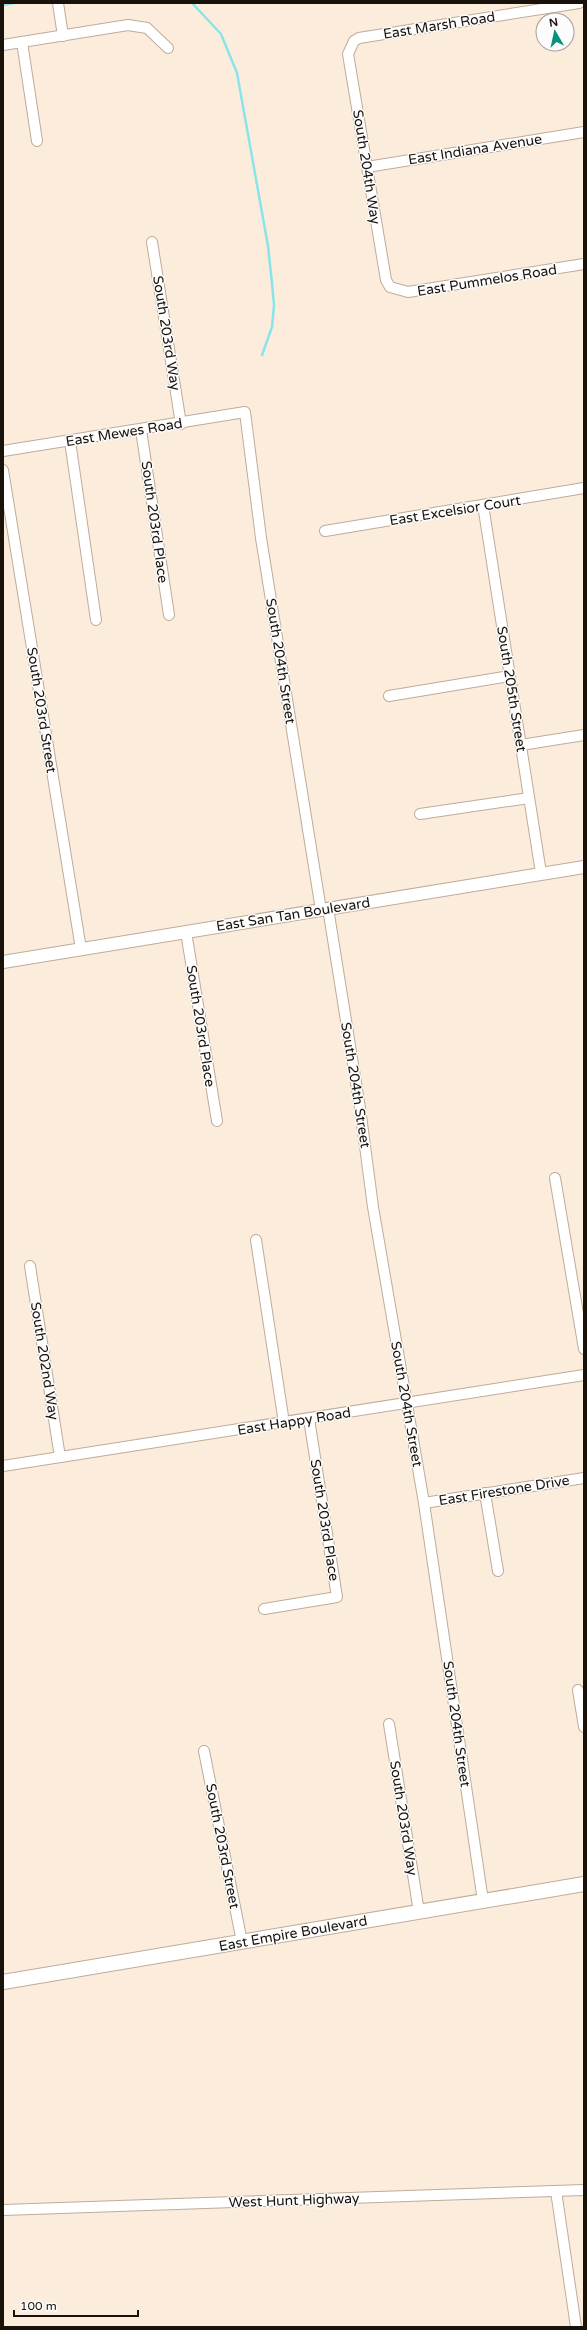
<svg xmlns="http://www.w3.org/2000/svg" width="587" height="2330" font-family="'Varela Round',sans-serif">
<rect width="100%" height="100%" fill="#fcecdc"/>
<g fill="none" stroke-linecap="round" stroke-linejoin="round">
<!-- stream -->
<g stroke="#8ae4ea" stroke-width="2.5">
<polyline points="192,3 221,34 237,73 268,246 272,283 274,305 272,327 262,355"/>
<polyline points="3,5 14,3"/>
</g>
<defs>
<g id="minor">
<polyline points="58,3 63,36"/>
<polyline points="579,3 359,38 354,41 348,54 386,280 390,287 408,292 584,264"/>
<polyline points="22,42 37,141"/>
<polyline points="3,45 128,25 147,28 168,48"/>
<polyline points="367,167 584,132"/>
<polyline points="152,242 181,424"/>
<polyline points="141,430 169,615"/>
<polyline points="70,441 96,620"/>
<polyline points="3,451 245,412 261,538 321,910"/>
<polyline points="3,470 81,949"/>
<polyline points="483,505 541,873"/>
<polyline points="325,531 584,488"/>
<polyline points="389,696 510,676"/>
<polyline points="521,745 584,735"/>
<polyline points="420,814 529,798"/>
<polyline points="328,908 360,1108 373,1207 424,1503 483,1901"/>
<polyline points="186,932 217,1121"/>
<polyline points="555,1178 584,1349"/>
<polyline points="256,1240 284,1423"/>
<polyline points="30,1266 60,1457"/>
<polyline points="3,1466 584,1375"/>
<polyline points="485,1493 498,1571"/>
<polyline points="424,1503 584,1478"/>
<polyline points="264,1609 337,1597 309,1419"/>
<polyline points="578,1690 584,1727"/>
<polyline points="389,1724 419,1912"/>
<polyline points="204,1751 242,1942"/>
<polyline points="556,2191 576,2327"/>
<polyline points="3,2210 584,2190"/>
</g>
<polyline id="tertiary" points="3,962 584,867"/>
<polyline id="secondary" points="3,1982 584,1884"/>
</defs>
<!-- minor casing -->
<use href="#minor" stroke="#bfac99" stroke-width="12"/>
<!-- tertiary casing -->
<use href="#tertiary" stroke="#bfac99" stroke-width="14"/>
<!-- secondary casing -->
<use href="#secondary" stroke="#bfac99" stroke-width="16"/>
<!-- minor -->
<use href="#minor" stroke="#fff" stroke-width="10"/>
<!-- tertiary -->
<use href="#tertiary" stroke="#fff" stroke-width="12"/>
<!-- secondary -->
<use href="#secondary" stroke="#fff" stroke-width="14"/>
</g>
<g text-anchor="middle" stroke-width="3" stroke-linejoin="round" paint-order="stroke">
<!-- street labels -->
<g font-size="14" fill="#18120b" stroke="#fcfcfc">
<text transform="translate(439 25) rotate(-9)" y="5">East Marsh Road</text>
<text transform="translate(475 149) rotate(-9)" y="5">East Indiana Avenue</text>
<text transform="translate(367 167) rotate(81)" y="5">South 204th Way</text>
<text transform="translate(487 280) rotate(-9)" y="5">East Pummelos Road</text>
<text transform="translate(167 333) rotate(81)" y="5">South 203rd Way</text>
<text transform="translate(124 432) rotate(-9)" y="5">East Mewes Road</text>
<text transform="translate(455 510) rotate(-9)" y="5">East Excelsior Court</text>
<text transform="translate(155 522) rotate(82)" y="5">South 203rd Place</text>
<text transform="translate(281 661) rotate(81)" y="5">South 204th Street</text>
<text transform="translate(512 689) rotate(81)" y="5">South 205th Street</text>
<text transform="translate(42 710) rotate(81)" y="5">South 203rd Street</text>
<text transform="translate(293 914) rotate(-9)" y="5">East San Tan Boulevard</text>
<text transform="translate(201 1026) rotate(81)" y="5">South 203rd Place</text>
<text transform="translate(356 1085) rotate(81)" y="5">South 204th Street</text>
<text transform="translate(45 1361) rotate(81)" y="5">South 202nd Way</text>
<text transform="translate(407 1404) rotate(80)" y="5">South 204th Street</text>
<text transform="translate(294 1421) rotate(-9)" y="5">East Happy Road</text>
<text transform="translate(504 1490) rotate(-9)" y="5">East Firestone Drive</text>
<text transform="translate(325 1520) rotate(81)" y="5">South 203rd Place</text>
<text transform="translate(457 1724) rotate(82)" y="5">South 204th Street</text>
<text transform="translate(404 1818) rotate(81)" y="5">South 203rd Way</text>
<text transform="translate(223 1846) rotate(79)" y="5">South 203rd Street</text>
<text transform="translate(293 1933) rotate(-10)" y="5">East Empire Boulevard</text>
<text transform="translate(294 2200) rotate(-2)" y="5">West Hunt Highway</text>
</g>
</g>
<!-- border -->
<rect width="587" height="2330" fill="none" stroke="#18120b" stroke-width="8"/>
<!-- north arrow -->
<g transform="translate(555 32) rotate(351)"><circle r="19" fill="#fcfcfc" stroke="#a19e9c"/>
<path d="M0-3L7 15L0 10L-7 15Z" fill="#08927d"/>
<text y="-6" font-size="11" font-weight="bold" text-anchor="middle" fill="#18120b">N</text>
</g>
<!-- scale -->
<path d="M14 2310v6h124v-6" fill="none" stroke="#18120b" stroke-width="2"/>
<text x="20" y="2310" font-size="12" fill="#18120b" stroke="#fcfcfc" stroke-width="3" paint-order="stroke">100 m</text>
</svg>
